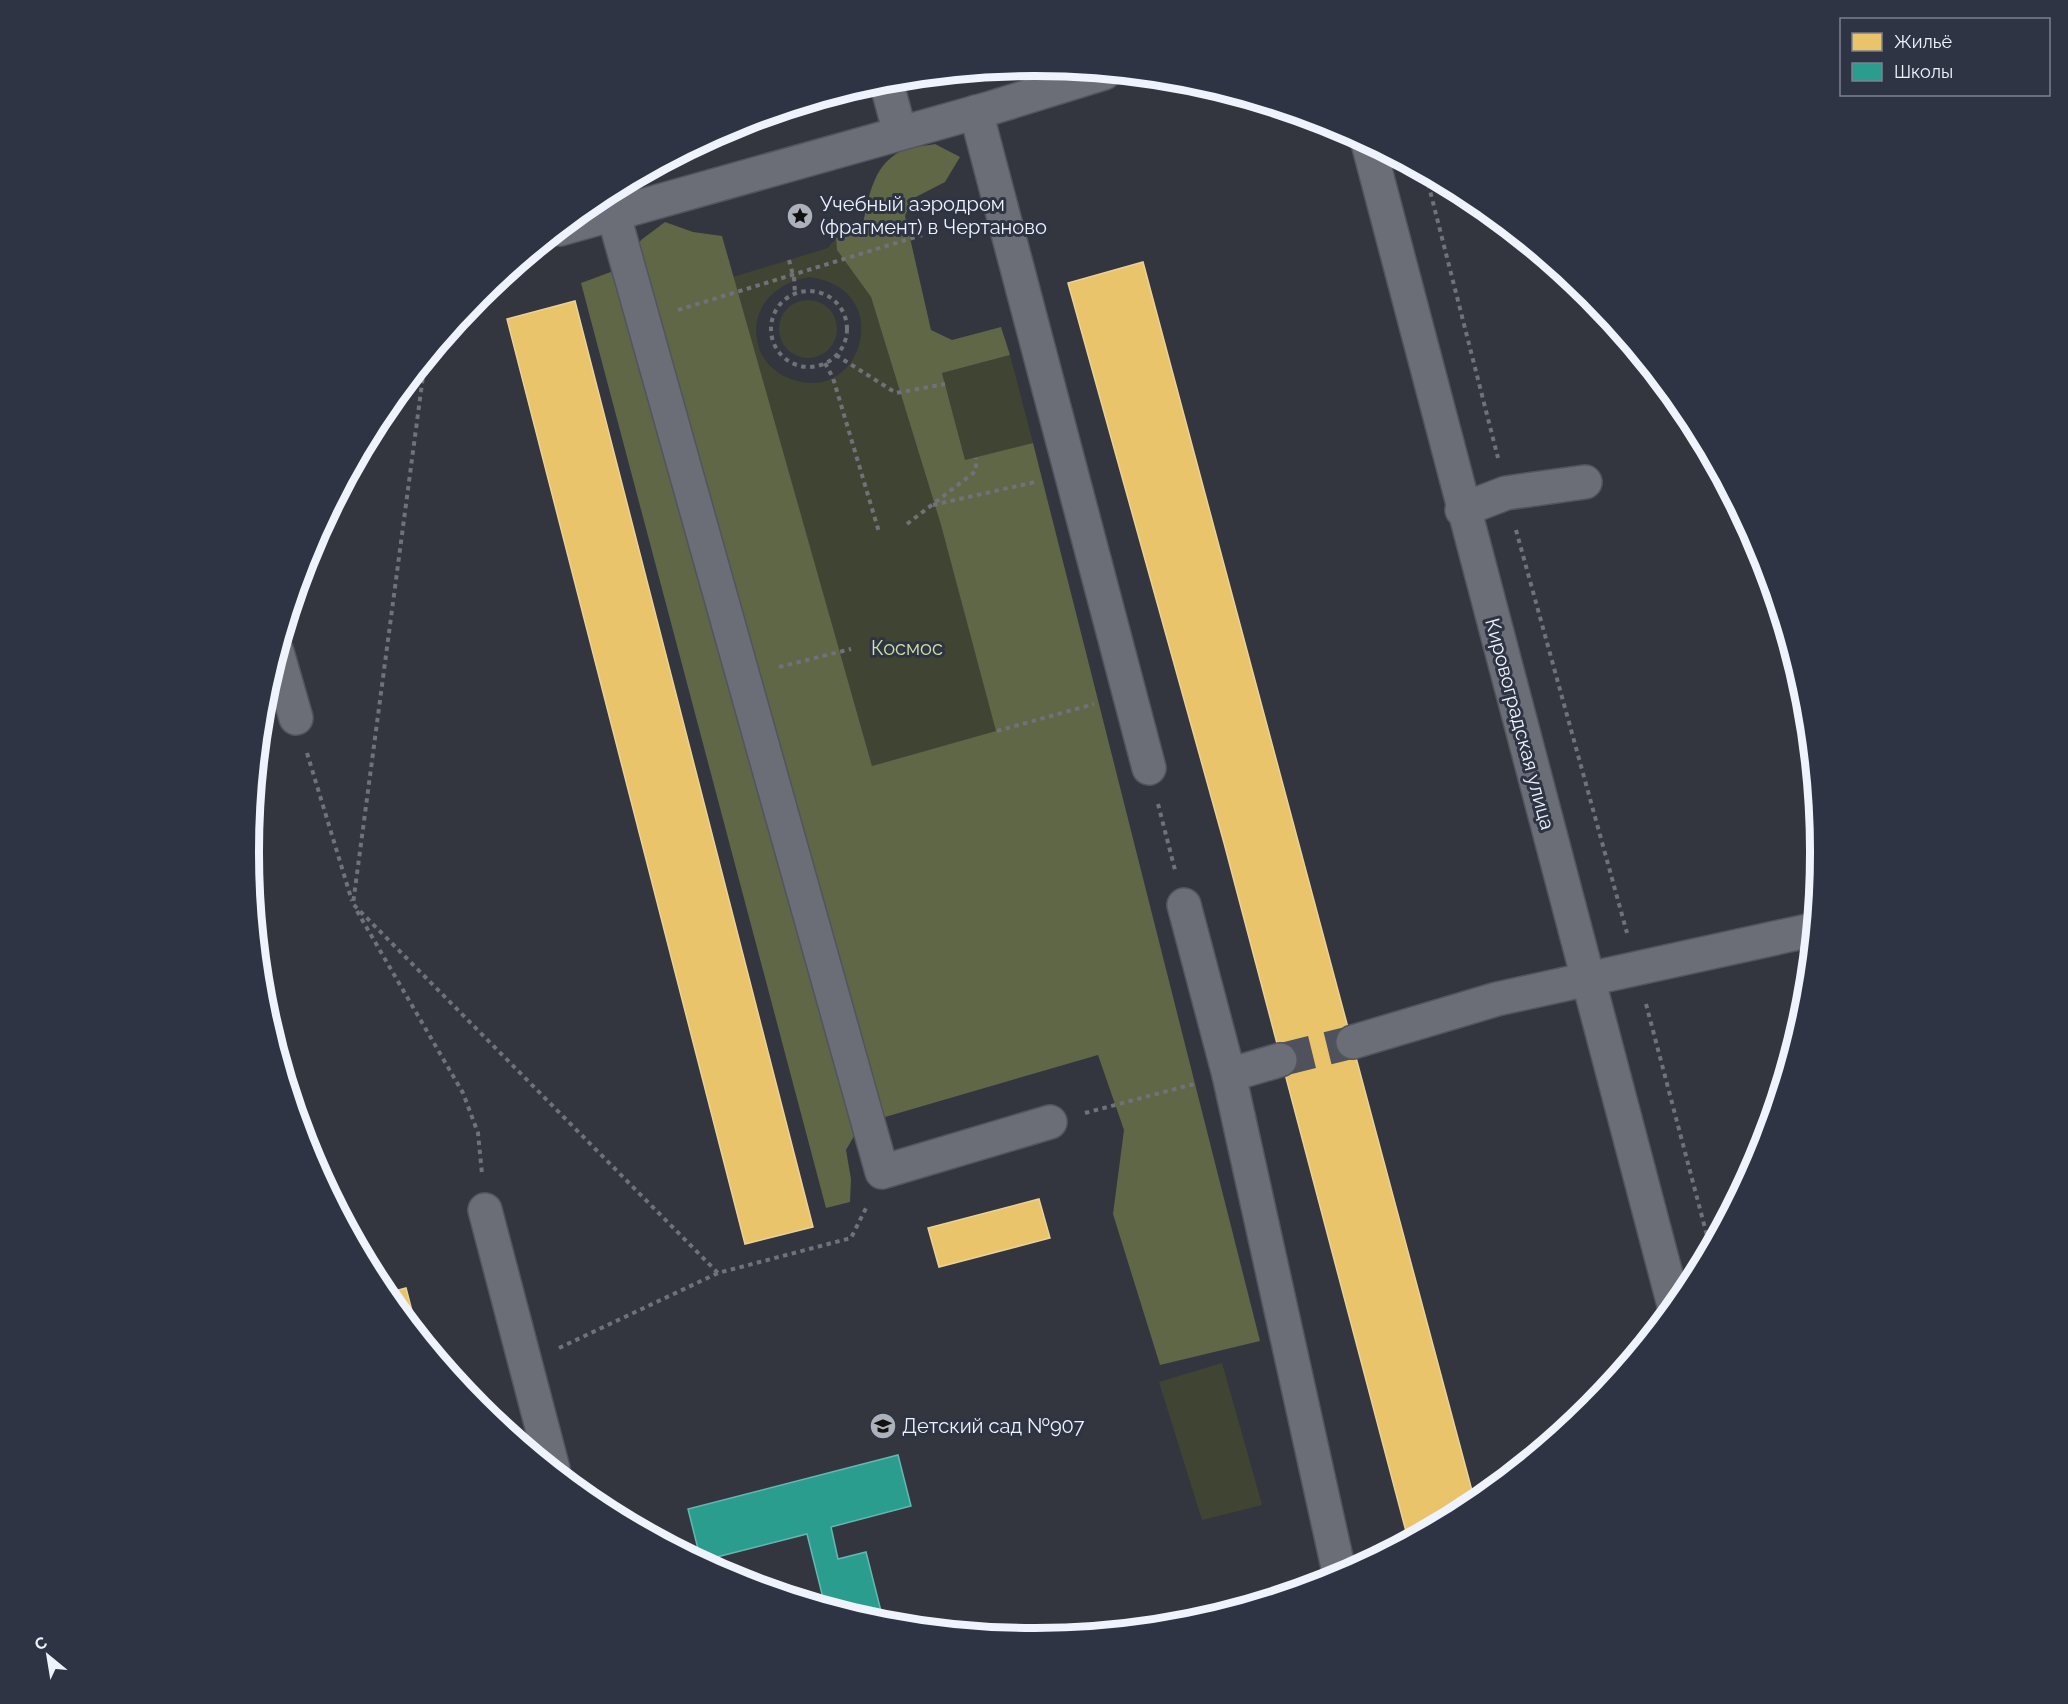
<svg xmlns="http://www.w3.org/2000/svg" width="2068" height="1704" font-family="Raleway,sans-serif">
<rect width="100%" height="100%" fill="#33363f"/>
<!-- green -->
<g fill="#404533" fill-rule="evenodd">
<path d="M836 238 837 250 871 297 941 525 997 731 872 766 733 277 828 248ZM810 277C897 289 862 406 791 379 777 374 764 363 759 348 747 311 774 282 810 277Z"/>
<circle cx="808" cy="329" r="29"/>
<polygon points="1010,355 1033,443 965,461 942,373"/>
<polygon points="1222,1363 1262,1505 1202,1520 1159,1382"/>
</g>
<!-- forest -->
<path fill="#5f6747" d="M935 144 960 157 945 182 912 199 905 216 931 330 952 340 1001 327 1010 355 942 373 965 460 1033 443 1260 1341 1160 1365 1113 1214 1124 1130 1098 1055 861 1124 846 1150 851 1179 850 1202 826 1208 581 283 627 266 641 240 665 222 693 232 722 236 872 766 996 731 941 525 871 297 837 250 836 238 863 224C869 195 874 161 906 149 914 146 926 146 935 144Z"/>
<!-- homes -->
<g fill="#e9c46a" stroke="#ebd296" stroke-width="1.5">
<polygon points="1143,262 1475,1502 1408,1539 1224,843 1068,283"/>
<polygon points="575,301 813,1227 745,1244 507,319"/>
<polygon points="1039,1199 1050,1238 939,1267 928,1228"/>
<polygon points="406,1288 418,1334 384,1294"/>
</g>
<!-- schools -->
<polygon fill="#2a9d8f" stroke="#65b7b0" stroke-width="1.5" points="898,1455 911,1506 831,1527 838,1559 866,1552 884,1623 825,1606 807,1534 701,1561 688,1509"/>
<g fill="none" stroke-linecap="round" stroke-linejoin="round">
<!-- minor-tunnel -->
<polyline stroke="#4f525c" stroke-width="33" stroke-dasharray="33 16" stroke-linecap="butt" points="1280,1060 1353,1042"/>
<defs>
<g id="minor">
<polyline points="886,81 900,133"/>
<polyline points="976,112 1149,768"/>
<polyline points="1368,143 1674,1305"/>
<polyline points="614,216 882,1172 1050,1122"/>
<polyline points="560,229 991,108 1104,73"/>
<polyline points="1462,510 1506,493 1585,482"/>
<polyline points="277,652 296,718"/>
<polyline points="1184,905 1229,1075 1340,1576"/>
<polyline points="1353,1042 1497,999 1812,930"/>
<polyline points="1229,1075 1280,1060"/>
<polyline points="485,1210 553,1469"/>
</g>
</defs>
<!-- minor casing -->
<use href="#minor" stroke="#52555d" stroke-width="36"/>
<!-- path -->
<g stroke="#6f7278" stroke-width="4" stroke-dasharray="4.5 4.5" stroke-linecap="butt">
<polyline points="1426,175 1498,458"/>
<polyline points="789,260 794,279"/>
<polyline points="794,277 795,294"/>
<circle cx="809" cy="329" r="38"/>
<polyline points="678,310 922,235"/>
<polyline points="836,355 896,393 945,384"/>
<polyline points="425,361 353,904 718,1273"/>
<polyline points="825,363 833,378 879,532"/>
<polyline points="933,505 1035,482"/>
<polyline points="907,524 976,471 976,458"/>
<polyline points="1516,530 1627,933"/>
<polyline points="779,667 851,649"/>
<polyline points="997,731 1094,704"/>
<polyline points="307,753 352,901"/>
<polyline points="1158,804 1175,870"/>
<polyline points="357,911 463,1093 478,1133 482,1174"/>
<polyline points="1646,1004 1710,1247"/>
<polyline points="1085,1113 1194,1084"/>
<polyline points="559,1348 718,1273 851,1238 867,1206"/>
</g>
<!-- minor -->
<use href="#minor" stroke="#6b6e76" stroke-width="33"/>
</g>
<!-- icons -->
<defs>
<symbol id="sight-disc" viewBox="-11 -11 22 22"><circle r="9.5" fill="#adb1ba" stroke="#2e3444"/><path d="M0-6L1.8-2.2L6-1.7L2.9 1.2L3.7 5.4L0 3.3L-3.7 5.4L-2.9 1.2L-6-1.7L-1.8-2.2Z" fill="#111"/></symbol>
<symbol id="school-disc" viewBox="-11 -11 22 22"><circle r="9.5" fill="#adb1ba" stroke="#2e3444"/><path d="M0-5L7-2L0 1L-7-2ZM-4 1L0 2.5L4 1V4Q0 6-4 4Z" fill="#111"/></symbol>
</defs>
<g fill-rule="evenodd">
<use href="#sight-disc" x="785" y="201" width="30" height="30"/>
<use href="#school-disc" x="868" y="1411" width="30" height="30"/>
</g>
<g text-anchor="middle" stroke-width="6" stroke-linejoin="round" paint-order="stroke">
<!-- poi labels -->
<g font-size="20" fill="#eff3fd" stroke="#2e3444" text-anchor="start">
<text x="820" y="211">Учебный аэродром<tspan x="820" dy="23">(фрагмент) в Чертаново</tspan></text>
<text x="902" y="1433">Детский сад №907</text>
</g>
<!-- park labels -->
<g font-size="20" fill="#d2e29f" stroke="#2e3444">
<text x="907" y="655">Космос</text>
</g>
<!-- street labels -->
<g font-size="20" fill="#eff3fd" stroke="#2e3444">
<text transform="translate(1520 724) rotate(75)" y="7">Кировоградская улица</text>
</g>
</g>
<!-- crop -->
<path d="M0 0H2068V1704H0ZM1034 76H1035A775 775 0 0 1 1810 851V853A775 775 0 0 1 1035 1628H1034A775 775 0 0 1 259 853V851A775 775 0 0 1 1034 76Z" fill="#2e3444" fill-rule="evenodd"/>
<path fill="none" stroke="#eff3fd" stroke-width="8" d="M1034 76H1035A775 775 0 0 1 1810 851V853A775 775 0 0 1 1035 1628H1034A775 775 0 0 1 259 853V851A775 775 0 0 1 1034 76Z"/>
<!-- legend -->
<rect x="1840" y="18" width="210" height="78" fill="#2e3444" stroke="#7b808e" stroke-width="1.5"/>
<rect x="1852" y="33" width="30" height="18" fill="#e9c46a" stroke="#7b808e" stroke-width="1.5"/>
<text x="1894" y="48" font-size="18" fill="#eff3fd">Жильё</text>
<rect x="1852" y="63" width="30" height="18" fill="#2a9d8f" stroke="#7b808e" stroke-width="1.5"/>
<text x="1894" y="78" font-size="18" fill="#eff3fd">Школы</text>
<!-- north arrow -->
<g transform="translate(48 1656) rotate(330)" stroke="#2e3444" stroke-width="4.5" paint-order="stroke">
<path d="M0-4.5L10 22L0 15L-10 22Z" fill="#eff3fd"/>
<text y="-9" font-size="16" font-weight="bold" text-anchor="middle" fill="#eff3fd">С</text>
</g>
</svg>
